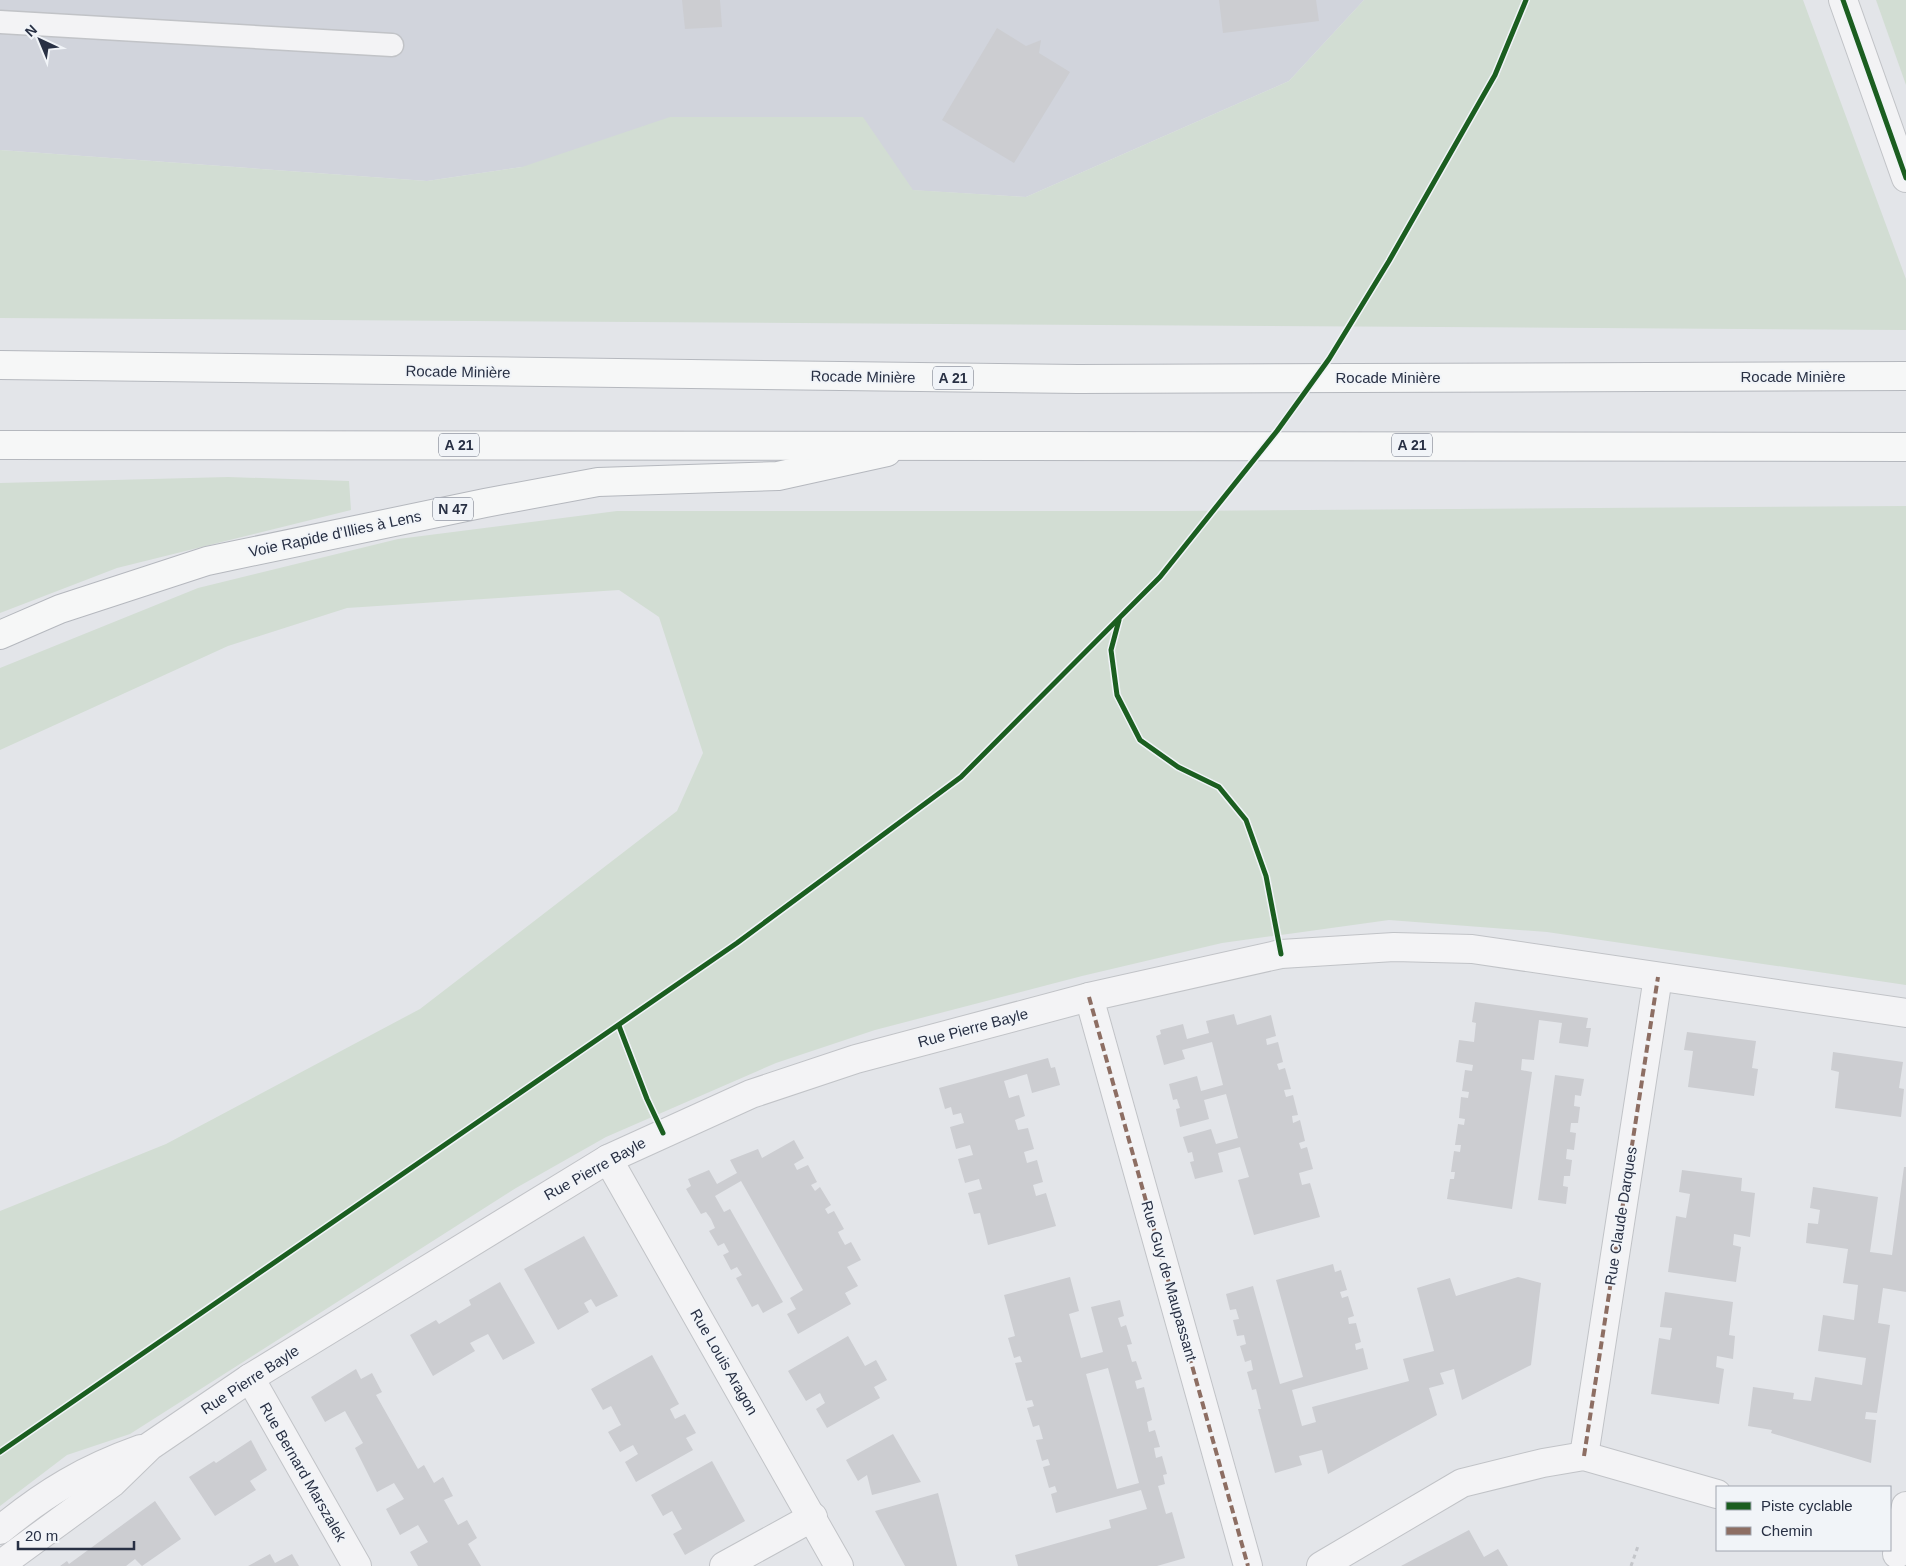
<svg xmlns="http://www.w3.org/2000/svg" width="1906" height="1566" font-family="Arial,sans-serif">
<rect width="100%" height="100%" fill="#e3e5e9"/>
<!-- built -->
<polygon fill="#d1d4dc" points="0,0 1364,0 1289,81 1026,197 522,167 427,181 0,150"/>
<!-- green -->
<g fill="#d2ddd3">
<polygon points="1364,0 1803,0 1906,279 1906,330 0,318 0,150 427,181 522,167 670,117 863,117 913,190 1026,197 1289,81"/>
<polygon points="1876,0 1906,0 1906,85"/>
<polygon points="228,477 349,481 351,510 117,568 0,613 0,483"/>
<polygon points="1906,506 1906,985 1547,932 1389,920 1222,943 1082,976 875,1030 776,1063 606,1137 516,1188 130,1434 67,1455 0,1506 0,1211 166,1144 420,1009 677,811 703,753 659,617 619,590 347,608 228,646 0,750 0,668 198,588 398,539 617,511 1172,511"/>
</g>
<!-- building -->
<g fill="#cccdd1" fill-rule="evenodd">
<polygon points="682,0 720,0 722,27 685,29"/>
<polygon points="1219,0 1316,0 1319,21 1223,33"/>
<polygon points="997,28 1026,46 1041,40 1039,53 1070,72 1014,163 942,120"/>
<polygon points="1475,1002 1588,1018 1586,1028 1591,1028 1588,1047 1559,1043 1562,1023 1539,1020 1534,1060 1522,1059 1521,1070 1532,1072 1512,1209 1447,1199 1450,1179 1454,1179 1455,1172 1451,1172 1454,1151 1460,1152 1461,1145 1455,1145 1458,1124 1464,1125 1465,1119 1459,1118 1461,1097 1468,1098 1469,1092 1462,1091 1465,1070 1472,1071 1473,1065 1456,1062 1459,1040 1474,1042 1476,1023 1472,1022"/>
<polygon points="1234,1014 1237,1025 1271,1015 1276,1036 1266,1039 1267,1045 1278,1042 1283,1062 1277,1064 1279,1070 1285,1068 1291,1089 1284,1090 1286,1097 1293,1095 1298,1115 1292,1116 1293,1123 1300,1120 1305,1141 1299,1143 1301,1149 1307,1147 1313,1169 1299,1173 1302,1185 1310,1183 1320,1217 1254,1235 1238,1180 1249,1177 1240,1147 1218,1153 1223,1172 1195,1179 1190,1162 1194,1161 1192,1152 1188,1153 1183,1137 1211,1129 1216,1144 1238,1138 1226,1094 1204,1100 1209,1119 1180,1127 1176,1109 1180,1108 1177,1099 1173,1100 1169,1084 1197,1076 1201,1091 1223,1085 1212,1042 1182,1050 1185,1059 1164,1065 1156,1036 1161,1034 1160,1030 1183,1024 1187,1039 1209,1033 1206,1021"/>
<polygon points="1687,1032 1756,1041 1752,1068 1758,1069 1754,1096 1688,1087 1693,1051 1684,1050"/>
<polygon points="1833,1052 1903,1062 1899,1088 1904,1089 1901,1117 1835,1108 1839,1072 1831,1070"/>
<polygon points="1048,1058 1051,1068 1055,1067 1060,1085 1032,1093 1027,1074 1004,1081 1009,1098 1019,1095 1025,1116 1015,1120 1018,1130 1028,1128 1034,1149 1024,1152 1027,1163 1037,1160 1043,1182 1033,1185 1036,1196 1046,1193 1056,1226 988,1245 980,1213 974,1214 968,1193 982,1189 979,1179 965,1183 958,1159 973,1155 970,1145 956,1149 950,1127 964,1123 961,1113 953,1115 951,1107 945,1109 939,1088"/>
<polygon points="1555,1075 1584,1079 1581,1096 1575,1095 1574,1106 1580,1107 1578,1123 1571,1123 1570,1132 1576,1133 1574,1150 1567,1149 1566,1159 1572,1160 1570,1176 1564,1176 1563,1186 1568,1187 1566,1204 1538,1200"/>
<polygon points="794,1140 804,1158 794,1164 797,1170 808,1165 817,1182 811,1185 815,1191 820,1187 831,1205 825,1209 828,1214 834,1211 844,1229 838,1232 841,1238 845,1245 851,1242 861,1260 847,1267 858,1286 845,1293 851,1304 798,1334 787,1314 796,1309 790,1298 803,1290 741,1181 715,1196 724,1212 730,1209 783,1302 763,1313 758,1304 752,1307 736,1278 742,1275 737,1267 731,1270 723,1255 729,1252 724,1243 718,1246 709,1231 715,1228 711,1219 706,1212 701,1214 686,1189 691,1186 688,1179 709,1170 717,1184 737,1173 730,1160 758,1149 762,1158"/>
<polygon points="1904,1167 1906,1167 1906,1292 1883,1288 1878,1323 1890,1325 1877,1413 1866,1412 1865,1419 1876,1420 1871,1463 1771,1433 1772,1430 1748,1426 1753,1387 1794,1393 1793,1399 1811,1401 1815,1377 1862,1385 1866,1358 1818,1351 1823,1315 1854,1320 1858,1285 1843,1283 1848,1249 1806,1243 1808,1223 1818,1224 1820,1210 1810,1208 1813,1187 1878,1197 1870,1252 1892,1255"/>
<polygon points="1682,1170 1742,1178 1741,1191 1755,1193 1750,1237 1734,1234 1733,1245 1741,1247 1736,1282 1668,1272 1676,1216 1686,1218 1690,1194 1679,1192"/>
<polygon points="584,1236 618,1296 596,1307 591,1299 584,1303 589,1312 558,1330 524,1269"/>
<polygon points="1333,1264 1335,1272 1341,1270 1347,1290 1340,1292 1342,1298 1348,1296 1354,1316 1348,1318 1349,1324 1356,1323 1361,1342 1355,1344 1356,1350 1363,1348 1368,1369 1292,1390 1302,1426 1316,1422 1312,1407 1409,1381 1403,1359 1434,1351 1417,1288 1450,1278 1456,1296 1518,1277 1541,1283 1531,1365 1462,1400 1454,1369 1440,1373 1444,1384 1429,1388 1437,1415 1328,1474 1322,1450 1299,1456 1302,1465 1275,1473 1258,1409 1261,1409 1256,1389 1252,1390 1247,1372 1253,1370 1251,1360 1245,1362 1240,1346 1246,1344 1244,1335 1237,1336 1233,1320 1239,1319 1236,1309 1230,1310 1226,1294 1253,1286 1280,1384 1303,1377 1276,1280"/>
<path d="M1070 1277 1079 1311 1069 1314 1081 1358 1103 1352 1091 1307 1120 1300 1124 1316 1118 1318 1121 1327 1126 1325 1132 1344 1127 1345 1132 1362 1136 1361 1142 1379 1135 1381 1137 1389 1144 1387 1152 1420 1147 1422 1149 1432 1155 1430 1160 1447 1154 1448 1156 1458 1162 1456 1167 1474 1163 1475 1165 1484 1158 1486 1166 1514 1172 1512 1185 1558 1157 1566H1018L1015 1555 1111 1528 1109 1520 1147 1509 1141 1490 1056 1513 1051 1494 1057 1492 1055 1486 1049 1488 1043 1467 1050 1465 1048 1459 1042 1461 1036 1440 1043 1439 1039 1425 1033 1427 1027 1408 1034 1406 1032 1400 1026 1401 1015 1363 1022 1362 1020 1356 1014 1358 1008 1338 1015 1336 1004 1295ZM1108 1368 1139 1483 1117 1489 1086 1374Z"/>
<polygon points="500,1282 535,1343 503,1360 488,1334 470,1343 475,1351 433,1376 410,1335 436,1320 439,1324 471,1305 469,1300"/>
<polygon points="1665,1292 1733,1302 1729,1335 1735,1336 1733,1359 1717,1356 1716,1367 1724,1369 1719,1404 1651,1394 1659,1338 1670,1340 1672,1328 1660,1327"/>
<polygon points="848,1336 865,1366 876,1360 887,1380 874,1387 880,1398 827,1428 816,1409 825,1403 820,1393 806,1401 788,1371"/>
<polygon points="652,1355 679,1404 670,1409 675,1419 685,1414 696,1433 686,1438 693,1450 636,1482 625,1462 638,1454 633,1445 620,1452 608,1432 621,1425 611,1406 603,1410 591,1389"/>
<polygon points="356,1369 361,1379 372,1373 382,1392 376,1395 418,1469 424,1465 434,1483 443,1477 453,1496 444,1500 458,1525 467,1520 477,1538 468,1544 481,1566 418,1566 410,1552 428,1542 418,1525 400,1535 386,1509 404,1499 394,1483 377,1492 355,1448 363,1443 345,1411 325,1422 311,1397"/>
<polygon points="893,1434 921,1482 872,1495 867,1475 858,1481 846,1460"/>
<polygon points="251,1440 267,1470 250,1481 256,1490 215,1516 189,1477 214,1461 216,1463"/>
<polygon points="712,1461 745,1521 685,1555 673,1534 682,1529 672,1511 663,1516 651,1495"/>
<polygon points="938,1493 957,1566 905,1566 875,1511"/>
<polygon points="155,1501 181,1539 142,1566 135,1559 126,1566 60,1566 67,1561 69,1564"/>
<polygon points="1469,1530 1484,1557 1498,1549 1508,1566 1401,1566"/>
<polygon points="270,1554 275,1563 292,1554 299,1566 248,1566"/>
</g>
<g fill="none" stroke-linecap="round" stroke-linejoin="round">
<defs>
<polyline id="service" points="0,22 392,45"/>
<g id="minor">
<polyline points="1089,997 1248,1566"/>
<polyline points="608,1159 839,1566"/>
<polyline points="250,1378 357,1566"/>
<polyline points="1584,1456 1658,977"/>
<path d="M0 1530C46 1492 85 1469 141 1449"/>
<polyline points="1897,1554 1906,1506"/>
<polyline points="0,1565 112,1483 150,1446 250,1378 608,1159 751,1094 856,1059 1089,997 1281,954 1394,947 1472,949 1906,1013"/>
<polyline points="724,1566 813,1517"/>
<polyline points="1321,1566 1462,1483 1543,1463 1584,1456 1717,1494"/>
</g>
<polyline id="tertiary" points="1843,0 1906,178"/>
<polyline id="trunk" points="0,635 60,609 207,561 485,503 598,482 778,476 887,452"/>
<g id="motorway">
<polyline points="0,365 1078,379 1906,376"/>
<polyline points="0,445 1906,447"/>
</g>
</defs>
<!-- service casing -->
<use href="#service" stroke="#c1c3c7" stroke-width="25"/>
<!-- minor casing -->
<use href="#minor" stroke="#c1c3c7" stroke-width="30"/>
<!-- tertiary casing -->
<use href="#tertiary" stroke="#c1c3c7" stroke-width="30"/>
<!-- trunk casing -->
<use href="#trunk" stroke="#b5b8be" stroke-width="30"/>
<!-- motorway casing -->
<use href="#motorway" stroke="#b5b8be" stroke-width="30"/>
<!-- path -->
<polyline stroke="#c4c6ca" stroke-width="3" stroke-dasharray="4 4" stroke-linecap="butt" points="1631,1566 1638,1546"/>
<!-- service -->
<use href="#service" stroke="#f3f3f5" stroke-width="22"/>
<!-- minor -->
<use href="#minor" stroke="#f3f3f5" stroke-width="28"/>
<!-- tertiary -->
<use href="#tertiary" stroke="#f3f3f5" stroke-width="28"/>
<!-- trunk -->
<use href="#trunk" stroke="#f6f7f7" stroke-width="28"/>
<!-- motorway -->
<use href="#motorway" stroke="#f6f7f7" stroke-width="28"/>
<!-- quiet -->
<g stroke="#8d6e63" stroke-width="4" stroke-dasharray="8 4" stroke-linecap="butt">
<polyline points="1089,997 1248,1566"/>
<polyline points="1584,1456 1658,977"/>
</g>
<defs>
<g id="cycleway">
<polyline points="1843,0 1906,178"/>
<polyline points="1119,620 1111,650 1117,695 1140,740 1178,767 1219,787 1246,820 1266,876 1281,954"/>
<polyline points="619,1026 647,1099 663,1133"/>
<polyline points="0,1452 737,943 961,777 1160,577 1277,431 1329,359 1389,261 1495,75 1526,0"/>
</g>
</defs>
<!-- cycleway casing -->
<use href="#cycleway" stroke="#f1f4f8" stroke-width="8"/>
<!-- cycleway -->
<use href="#cycleway" stroke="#1b5e20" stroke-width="5"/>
</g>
<g text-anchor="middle" stroke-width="4" stroke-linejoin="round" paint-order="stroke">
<!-- shield labels -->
<g fill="#f1f4f8" stroke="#646b7a" stroke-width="1">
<rect x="933" y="366.5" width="40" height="23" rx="4"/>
<rect x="439" y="433.5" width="40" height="23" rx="4"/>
<rect x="1392" y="433.5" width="40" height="23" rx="4"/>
<rect x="433" y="497.5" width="40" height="23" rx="4"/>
</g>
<g font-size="14" font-weight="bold" fill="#283044">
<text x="953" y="383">A 21</text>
<text x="459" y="450">A 21</text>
<text x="1412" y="450">A 21</text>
<text x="453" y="514">N 47</text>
</g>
<!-- street labels -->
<g font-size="15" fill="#283044" stroke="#f1f4f8">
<text transform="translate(458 372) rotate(1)" y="5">Rocade Minière</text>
<text transform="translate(863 377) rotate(1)" y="5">Rocade Minière</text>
<text x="1793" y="382">Rocade Minière</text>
<text x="1388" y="383">Rocade Minière</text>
<text transform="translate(335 534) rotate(-12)" y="5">Voie Rapide d’Illies à Lens</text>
<text transform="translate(973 1028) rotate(-15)" y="5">Rue Pierre Bayle</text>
<text transform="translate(595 1169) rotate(-29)" y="5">Rue Pierre Bayle</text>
<text transform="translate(1621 1216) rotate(-81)" y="5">Rue Claude Darques</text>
<text transform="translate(1169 1281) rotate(74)" y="5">Rue Guy de Maupassant</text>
<text transform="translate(724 1362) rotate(60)" y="5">Rue Louis Aragon</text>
<text transform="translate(250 1380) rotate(-33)" y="5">Rue Pierre Bayle</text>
<text transform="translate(303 1472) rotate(60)" y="5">Rue Bernard Marszalek</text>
</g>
</g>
<!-- legend -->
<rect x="1716" y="1486" width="175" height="65" fill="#f1f4f8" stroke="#a1a6b0"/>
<rect x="1726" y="1502" width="25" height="8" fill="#1b5e20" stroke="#a1a6b0"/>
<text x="1761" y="1511" font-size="15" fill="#283044">Piste cyclable</text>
<rect x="1726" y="1527" width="25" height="8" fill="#8d6e63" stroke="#a1a6b0"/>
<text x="1761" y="1536" font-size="15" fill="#283044">Chemin</text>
<!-- north arrow -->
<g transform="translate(40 40) rotate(316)" stroke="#f1f4f8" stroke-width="4" paint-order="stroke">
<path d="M0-4L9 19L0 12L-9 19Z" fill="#283044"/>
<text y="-8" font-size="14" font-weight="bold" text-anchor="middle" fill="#283044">N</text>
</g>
<!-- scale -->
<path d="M18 1541v8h116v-8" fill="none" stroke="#283044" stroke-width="2.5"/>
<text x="25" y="1541" font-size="15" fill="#283044" stroke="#f1f4f8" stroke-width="4" paint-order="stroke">20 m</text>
</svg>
